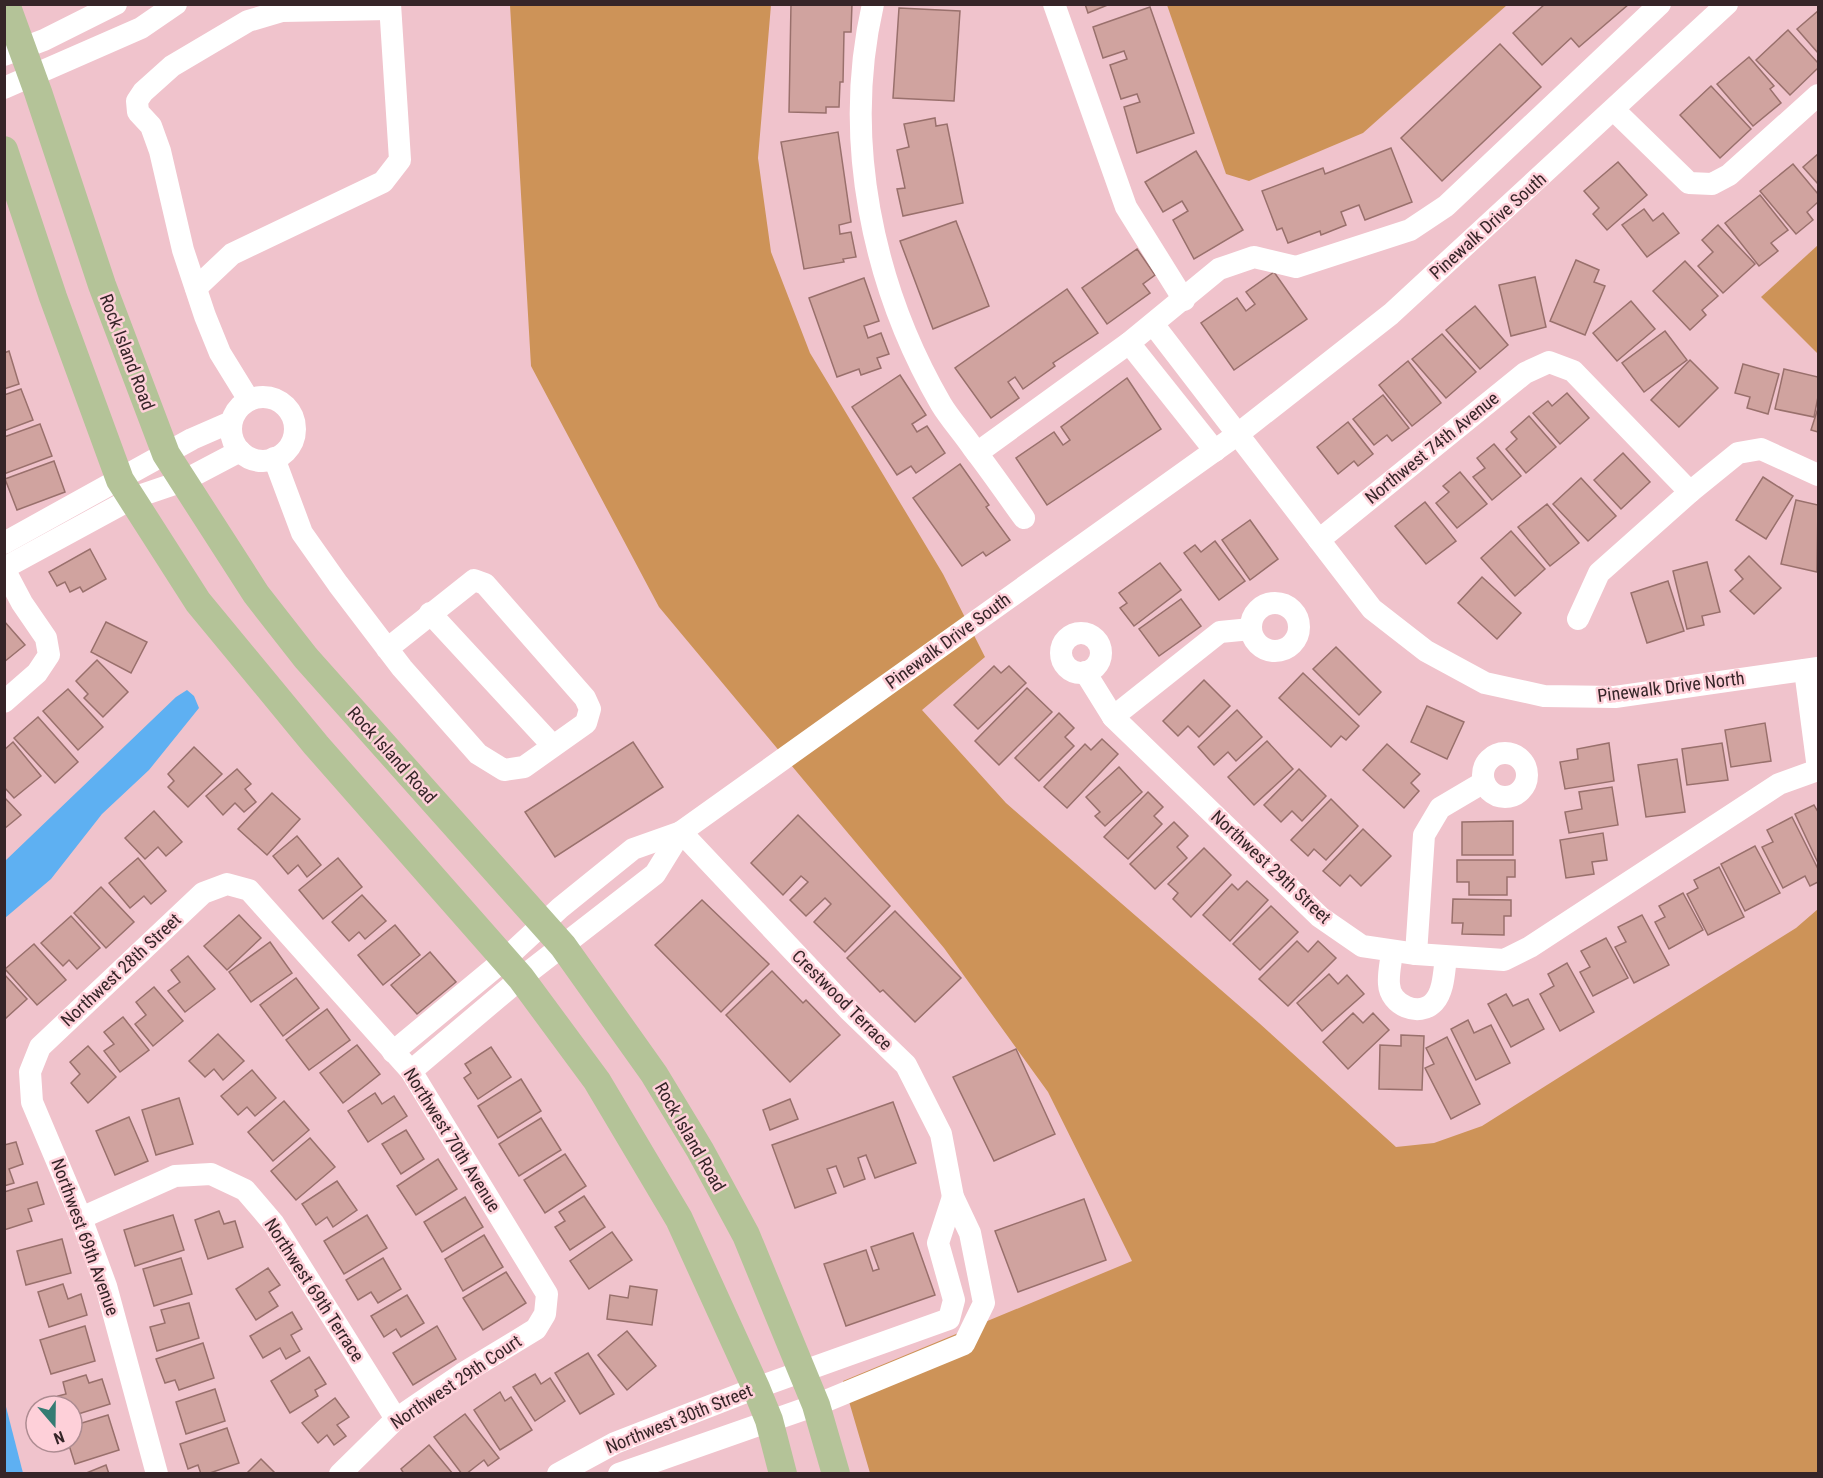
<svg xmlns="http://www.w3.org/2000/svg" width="1823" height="1478" font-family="'Roboto Condensed',sans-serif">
<rect width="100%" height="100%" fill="#f0c3cc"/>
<!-- green -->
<g fill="#cd9358">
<polygon points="510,5 771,5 758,158 771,252 810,353 943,574 985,657 922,710 1006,803 1259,1023 1396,1147 1434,1143 1482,1126 1796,928 1818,909 1818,1473 870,1473 843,1381 1132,1261 1048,1092 944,948 659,607 531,366"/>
<polygon points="1167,5 1167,4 1507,5 1363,133 1249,181 1226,174"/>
<polygon points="1818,245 1818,354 1761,297"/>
</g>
<!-- water -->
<g fill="#5eb0f2">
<polygon points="187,690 194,696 199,708 149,770 102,814 51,879 5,918 5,861 176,697"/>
<polygon points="4,1399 23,1473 5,1473"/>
</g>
<!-- building -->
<g fill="#d0a39f" stroke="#99706c" stroke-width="1.5">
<polygon points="791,4 852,4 851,32 844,32 843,82 840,82 839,107 826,107 826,113 789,112"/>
<polygon points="1085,4 1110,4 1088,13"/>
<polygon points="1545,4 1629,4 1579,47 1571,38 1542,65 1513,33"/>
<polygon points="1150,7 1194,133 1137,153 1124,107 1140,102 1137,94 1121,99 1110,65 1127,59 1124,51 1103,58 1093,27"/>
<polygon points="899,8 960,11 954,101 893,98"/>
<polygon points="1818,11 1818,53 1797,29"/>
<polygon points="1788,30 1818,63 1818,68 1790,95 1756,60"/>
<polygon points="1500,44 1541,87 1442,181 1401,138"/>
<polygon points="1749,57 1774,86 1770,89 1781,103 1753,126 1717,84"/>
<polygon points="1711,86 1751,129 1720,158 1680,115"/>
<polygon points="935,118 936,126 947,124 963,203 903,216 897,189 905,188 897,150 909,147 904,124"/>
<polygon points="838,132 851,222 839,225 840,234 851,232 856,257 843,259 844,262 804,269 781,142"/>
<polygon points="1391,148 1412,202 1365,220 1359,205 1341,212 1346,225 1321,235 1320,231 1288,243 1282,228 1277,230 1262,191 1323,168 1325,174"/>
<polygon points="1196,151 1243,230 1194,259 1173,220 1188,211 1182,201 1163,212 1145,182"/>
<polygon points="1818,154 1818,184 1803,167"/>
<polygon points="1618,162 1647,195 1607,230 1593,214 1599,208 1584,191"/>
<polygon points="1793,164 1818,194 1818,202 1807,212 1813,220 1796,234 1760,191"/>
<polygon points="1760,195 1788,230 1771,243 1778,251 1759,266 1725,223"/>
<polygon points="1644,209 1653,221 1663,213 1679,233 1647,257 1622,225"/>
<polygon points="956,221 989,306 933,329 900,241"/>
<polygon points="1718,225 1755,264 1723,293 1698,266 1713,252 1702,240"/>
<polygon points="1137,249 1155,275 1143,284 1150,293 1107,324 1082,288"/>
<polygon points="1576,260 1599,270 1594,282 1605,286 1585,335 1550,321"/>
<polygon points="1685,261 1718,296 1702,310 1706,315 1690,330 1653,291"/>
<polygon points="1274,272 1307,319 1234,370 1201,323 1237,298 1246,311 1255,304 1246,292"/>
<polygon points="1535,277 1546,327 1511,336 1499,285"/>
<polygon points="864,278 879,321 864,326 868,338 881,333 889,354 877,358 881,368 861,375 859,369 837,377 809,298"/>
<polygon points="1067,289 1098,333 1053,363 1055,366 1023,389 1015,377 1008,382 1019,398 991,418 955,368"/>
<polygon points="1631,301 1655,329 1617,361 1593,333"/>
<polygon points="1475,306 1508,345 1480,369 1446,330"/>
<polygon points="1665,331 1687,360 1644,392 1622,363"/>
<polygon points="1442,334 1476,372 1446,398 1412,359"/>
<polygon points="9,351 19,384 4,389 4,353"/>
<polygon points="1690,360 1718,388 1679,427 1651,400"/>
<polygon points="1408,361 1441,403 1412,426 1379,385"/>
<polygon points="1743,364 1779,374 1768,414 1747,408 1750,397 1735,393"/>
<polygon points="1784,369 1818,377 1818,397 1814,417 1775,409"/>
<polygon points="900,375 926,415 912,424 917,432 927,426 945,453 916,473 911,466 897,475 852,407"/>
<polygon points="1127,378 1161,429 1047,505 1016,458 1054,432 1063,445 1070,440 1061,427"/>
<polygon points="21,389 33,420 4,431 4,395"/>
<polygon points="1567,393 1589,418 1560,444 1533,413 1548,401 1552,406"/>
<polygon points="1383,395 1409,428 1392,441 1387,435 1374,445 1353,419"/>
<polygon points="1818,408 1818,432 1811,430"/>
<polygon points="1529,416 1556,447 1526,473 1506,449 1517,439 1511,432"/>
<polygon points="1348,422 1373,454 1358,466 1354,461 1338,474 1317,447"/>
<polygon points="40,424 52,456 4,474 4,437"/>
<polygon points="1494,444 1521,476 1492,500 1473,477 1485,468 1477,458"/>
<polygon points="1623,453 1650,482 1621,509 1594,480"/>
<polygon points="54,461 65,492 17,510 5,479"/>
<polygon points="960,464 989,505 986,507 1010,540 986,556 983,552 962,566 913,498"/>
<polygon points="1460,472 1487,504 1457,528 1436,503 1449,492 1443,486"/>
<polygon points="1763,477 1793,496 1766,539 1736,520"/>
<polygon points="1581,478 1616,516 1588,541 1553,504"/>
<polygon points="1796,500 1818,505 1817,572 1781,564"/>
<polygon points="1425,502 1456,541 1426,564 1395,526"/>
<polygon points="1547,504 1579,543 1550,566 1518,527"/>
<polygon points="1250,520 1278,559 1250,580 1222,540"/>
<polygon points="1511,531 1545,569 1515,596 1481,558"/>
<polygon points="1215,541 1245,581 1219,600 1184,553 1195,545 1201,552"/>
<polygon points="90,549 106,579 83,592 80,587 70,592 65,582 57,586 49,572"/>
<polygon points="1749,556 1781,588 1754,614 1730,591 1743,579 1735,570"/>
<polygon points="1707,562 1720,612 1702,616 1704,625 1687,629 1673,571"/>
<polygon points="1160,563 1181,590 1134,626 1120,608 1127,603 1119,593"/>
<polygon points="1482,577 1521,613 1497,639 1458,603"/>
<polygon points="1668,581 1684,631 1647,643 1631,593"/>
<polygon points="1181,599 1201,626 1159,656 1139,629"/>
<polygon points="4,621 25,645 4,662"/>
<polygon points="106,622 147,642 131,673 91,652"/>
<polygon points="1336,647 1381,692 1359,715 1313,669"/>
<polygon points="97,660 128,692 103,717 84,698 88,694 76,681"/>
<polygon points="994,666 1001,673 1009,666 1026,683 978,729 954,705"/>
<polygon points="1303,673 1359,726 1346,740 1341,736 1331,747 1279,698"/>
<polygon points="1204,680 1230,706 1199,737 1188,726 1178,736 1163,721"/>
<polygon points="1027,688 1052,712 999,765 975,741"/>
<polygon points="68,689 103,727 78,750 43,711"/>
<polygon points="1427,706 1464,722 1447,759 1411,742"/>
<polygon points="1237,710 1262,737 1236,761 1228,752 1214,765 1198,747"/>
<polygon points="1059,713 1074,728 1065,737 1074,746 1039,781 1015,758"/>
<polygon points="38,717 78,762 55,783 14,738"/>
<polygon points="1765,723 1771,761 1731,767 1725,730"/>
<polygon points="1102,739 1118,754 1067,808 1044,787 1085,744 1091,750"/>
<polygon points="1267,741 1293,769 1254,805 1228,777"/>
<polygon points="13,742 41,776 14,798 4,787 4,750"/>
<polygon points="633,742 663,787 555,857 525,812"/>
<polygon points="1609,743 1614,781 1565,789 1560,762 1578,759 1577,749"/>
<polygon points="1722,743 1728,780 1687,785 1682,749"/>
<polygon points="1387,744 1420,774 1411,783 1419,791 1404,808 1363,770"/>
<polygon points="194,747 222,774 188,807 168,787 174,781 168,774"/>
<polygon points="1677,759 1685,812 1646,817 1638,765"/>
<polygon points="1119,767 1142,792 1105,826 1095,816 1100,812 1086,797"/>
<polygon points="237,769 251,784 245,789 256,802 244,812 235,803 223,815 206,796"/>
<polygon points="1299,769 1326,796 1302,821 1292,811 1281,822 1264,805"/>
<polygon points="1612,787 1618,825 1569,833 1565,812 1582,809 1579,792"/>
<polygon points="1148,792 1163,807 1154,816 1162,824 1128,859 1104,837"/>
<polygon points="272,793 300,819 267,855 238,829"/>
<polygon points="4,797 21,815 4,829"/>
<polygon points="1331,799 1358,826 1326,860 1314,849 1308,856 1291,840"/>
<polygon points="1814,805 1818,812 1818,863 1795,814"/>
<polygon points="154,811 182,842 166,856 158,847 145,859 125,838"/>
<polygon points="798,815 890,906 845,952 814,922 831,904 825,898 806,916 790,900 808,882 801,876 783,895 751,863"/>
<polygon points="1792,817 1818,869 1818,882 1810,886 1805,876 1783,888 1762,847 1773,842 1767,830"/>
<polygon points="1513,821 1513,855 1462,855 1462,822"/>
<polygon points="1174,822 1188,836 1177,847 1187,858 1155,889 1130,864"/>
<polygon points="1363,829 1391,856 1361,886 1350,875 1340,886 1323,871"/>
<polygon points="1603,833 1607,860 1592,862 1594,874 1566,878 1560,840"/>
<polygon points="297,836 321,865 307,877 298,865 288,874 273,856"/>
<polygon points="1755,846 1780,893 1745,911 1721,864"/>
<polygon points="1204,848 1231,875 1191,917 1173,899 1178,893 1168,884"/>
<polygon points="138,858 166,891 151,904 144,896 130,908 109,883"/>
<polygon points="338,858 362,887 323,919 299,890"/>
<polygon points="1457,860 1515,860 1515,877 1507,877 1507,895 1469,895 1469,882 1457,882"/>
<polygon points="1719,867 1744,917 1708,935 1687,894 1698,888 1694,880"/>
<polygon points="1247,881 1268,900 1230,941 1203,915 1232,884 1238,890"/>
<polygon points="101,887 134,922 106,948 74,913"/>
<polygon points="1683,893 1703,930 1669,949 1655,922 1665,917 1659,906"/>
<polygon points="362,895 386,921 365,939 359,932 349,941 332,922"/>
<polygon points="1453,899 1511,900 1511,916 1504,916 1504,935 1462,934 1463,923 1452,923"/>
<polygon points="702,900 769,964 721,1012 655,945"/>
<polygon points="1271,906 1298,932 1260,970 1233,944"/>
<polygon points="895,911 961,978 915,1022 883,990 880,992 847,958"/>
<polygon points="239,915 261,938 227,970 204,946"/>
<polygon points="1642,915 1669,965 1634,983 1615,947 1626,942 1618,927"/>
<polygon points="71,916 100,948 77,969 69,960 63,966 41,943"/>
<polygon points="395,925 420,955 383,985 358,955"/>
<polygon points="1606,938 1628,978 1593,996 1580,972 1590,967 1581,951"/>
<polygon points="1297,941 1308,952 1318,941 1336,958 1288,1006 1259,979"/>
<polygon points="270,942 292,973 251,1002 229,972"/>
<polygon points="34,944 66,980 37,1005 5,969"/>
<polygon points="430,952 456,982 417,1014 391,985"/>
<polygon points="188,956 215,989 185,1012 168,991 180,982 171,970"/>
<polygon points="1567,963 1594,1012 1560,1031 1540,994 1554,986 1548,974"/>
<polygon points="772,971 803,1003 806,1000 840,1035 790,1082 726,1015"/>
<polygon points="4,974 27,999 6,1018 4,1017"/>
<polygon points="1329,974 1338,984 1347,975 1364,994 1322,1031 1297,1003"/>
<polygon points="296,978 319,1008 283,1036 260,1005"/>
<polygon points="154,987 183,1021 153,1046 135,1024 146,1015 136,1002"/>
<polygon points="1506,994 1513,1006 1528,999 1544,1029 1511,1047 1488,1004"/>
<polygon points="327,1009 350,1040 309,1070 286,1040"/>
<polygon points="1353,1013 1363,1023 1373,1013 1389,1030 1348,1069 1323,1042"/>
<polygon points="123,1017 149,1050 120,1072 104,1051 114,1044 104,1032"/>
<polygon points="1468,1020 1474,1033 1491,1025 1510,1063 1476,1080 1451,1029"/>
<polygon points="218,1034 244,1061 223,1080 214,1069 205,1077 189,1061"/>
<polygon points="1401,1035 1424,1036 1422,1090 1379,1089 1380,1045 1401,1046"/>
<polygon points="1447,1037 1480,1104 1451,1119 1425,1068 1434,1064 1426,1048"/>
<polygon points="357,1045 380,1074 343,1103 320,1073"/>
<polygon points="88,1046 116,1077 88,1103 71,1083 80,1074 70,1062"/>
<polygon points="491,1047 511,1077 478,1099 464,1078 471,1073 465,1064"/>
<polygon points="1016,1049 1055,1134 994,1161 953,1077"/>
<polygon points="252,1070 276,1098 255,1116 247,1107 238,1115 221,1096"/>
<polygon points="521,1079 541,1111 498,1138 478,1106"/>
<polygon points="375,1093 382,1104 394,1096 407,1116 368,1142 348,1111"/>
<polygon points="179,1098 193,1144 156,1155 142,1110"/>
<polygon points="790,1099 798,1119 770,1130 763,1110"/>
<polygon points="284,1101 309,1130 273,1161 248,1132"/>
<polygon points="893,1102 916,1163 875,1178 866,1155 858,1158 865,1179 844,1187 836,1166 827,1169 836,1193 795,1208 772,1145"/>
<polygon points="129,1117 148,1161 115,1175 96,1131"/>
<polygon points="541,1118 561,1150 519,1176 499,1144"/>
<polygon points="406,1130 424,1159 401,1174 382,1144"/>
<polygon points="310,1138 335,1167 296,1200 271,1171"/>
<polygon points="16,1142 23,1164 9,1169 14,1183 4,1186 4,1145"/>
<polygon points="565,1154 586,1186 545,1213 524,1180"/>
<polygon points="438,1159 457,1189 416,1215 397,1186"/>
<polygon points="337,1181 357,1210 333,1227 327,1217 316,1225 302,1204"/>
<polygon points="37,1182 44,1204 28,1209 32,1221 4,1230 4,1192"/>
<polygon points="584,1196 605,1227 570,1250 555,1227 565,1221 559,1212"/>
<polygon points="465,1197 483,1227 442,1252 424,1222"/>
<polygon points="1084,1199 1106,1260 1018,1292 995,1231"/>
<polygon points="219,1211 224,1224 235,1221 243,1247 208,1259 195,1220"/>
<polygon points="173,1215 184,1250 135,1266 124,1230"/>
<polygon points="367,1215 387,1248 344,1274 324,1241"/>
<polygon points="612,1232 632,1260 589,1289 570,1261"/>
<polygon points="913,1233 935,1295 846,1326 824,1264 866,1250 873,1271 879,1269 871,1247"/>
<polygon points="484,1235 503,1267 463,1291 445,1259"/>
<polygon points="62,1239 71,1273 26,1285 17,1251"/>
<polygon points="181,1258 192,1294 154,1306 143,1269"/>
<polygon points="383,1258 401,1289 378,1303 371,1292 358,1300 346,1280"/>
<polygon points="268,1268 280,1285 269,1292 278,1306 256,1320 236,1289"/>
<polygon points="506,1272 526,1303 483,1330 463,1298"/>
<polygon points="63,1284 68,1299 81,1294 87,1315 49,1327 38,1292"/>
<polygon points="630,1286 657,1290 652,1325 607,1319 610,1295 628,1298"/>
<polygon points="407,1295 424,1323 401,1337 396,1329 384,1337 371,1316"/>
<polygon points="189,1303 199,1338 157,1351 150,1327 165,1323 161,1310"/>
<polygon points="292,1312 302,1329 291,1335 300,1351 286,1359 280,1348 263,1358 250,1336"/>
<polygon points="85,1326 95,1361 51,1374 40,1340"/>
<polygon points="437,1326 456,1359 413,1385 393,1353"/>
<polygon points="627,1331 656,1366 627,1390 598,1355"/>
<polygon points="203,1343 214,1378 179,1390 175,1380 165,1383 156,1359"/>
<polygon points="588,1353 614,1394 580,1414 555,1373"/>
<polygon points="309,1357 326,1384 315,1390 318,1396 290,1413 271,1381"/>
<polygon points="535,1374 541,1384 550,1378 565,1401 535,1421 513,1387"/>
<polygon points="86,1375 89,1383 102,1379 110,1404 72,1416 72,1406 61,1406 58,1396 66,1394 63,1382"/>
<polygon points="215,1389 225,1421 186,1434 176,1402"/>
<polygon points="500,1392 505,1401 511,1397 532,1430 500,1450 474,1410"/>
<polygon points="335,1398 349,1417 337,1425 346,1436 334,1445 327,1435 318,1443 302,1423"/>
<polygon points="465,1414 499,1458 488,1466 484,1460 466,1474 462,1474 434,1437"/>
<polygon points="108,1415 119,1450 75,1464 68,1442 72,1442 72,1426"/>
<polygon points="227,1428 239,1463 207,1474 201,1474 198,1465 188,1469 180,1444"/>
<polygon points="429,1445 453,1474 404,1474 401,1469"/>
<polygon points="261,1459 276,1474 246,1474"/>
<polygon points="106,1465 109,1474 84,1474"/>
</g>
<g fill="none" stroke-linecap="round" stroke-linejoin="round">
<!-- minor -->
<g stroke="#fff" stroke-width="22">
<path d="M873 4C842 139 872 285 941 404 950 419 963 433 973 448 991 471 1007 495 1024 518"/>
<polyline points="1054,4 1126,207 1184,300"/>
<polyline points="4,55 44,40 116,4"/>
<polyline points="4,88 141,28 176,4"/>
<polyline points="1615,111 1689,183 1712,184 1729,175 1818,95"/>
<polyline points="196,288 232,254 383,182 400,160 390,4"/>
<polyline points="1153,324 1372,609 1426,651 1485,683 1544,696 1615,697 1818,668"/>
<polyline points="1129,343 1215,451"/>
<circle cx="263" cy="429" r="32"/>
<polyline points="249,400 220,353 205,316 183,250 160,151 151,126 138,112 137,101 143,92 172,66 248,21 282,11 390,9"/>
<polyline points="977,453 1129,343 1219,269 1254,257 1296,267 1410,230 1446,206 1660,4"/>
<polyline points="274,458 302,533 338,584 402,668 478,754 504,770 524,767 586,723 590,709 585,698 485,584 474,580 387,649"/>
<polyline points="1319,540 1525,373 1549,362 1573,371 1690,492"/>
<polyline points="4,543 192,439 231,422"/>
<polyline points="4,568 133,498 183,481 240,451"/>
<polyline points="4,569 22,603 46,638 49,655 37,673 4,702"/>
<circle cx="1275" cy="627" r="24"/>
<polyline points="430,613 553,746"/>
<polyline points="1578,619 1599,573 1690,492 1738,453 1761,449 1818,475"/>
<circle cx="1081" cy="653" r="20"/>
<polyline points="1805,670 1818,769"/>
<polyline points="1085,672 1113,717 1320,917 1362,946 1416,954 1504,960 1530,947 1779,784 1818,770"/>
<polyline points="1113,717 1220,632 1251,629"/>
<circle cx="1505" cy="775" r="22"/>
<path d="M1392 952C1391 962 1388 974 1389 984 1390 1005 1419 1018 1434 1002 1444 991 1444 971 1446 957"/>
<polyline points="1416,954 1424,835 1440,808 1484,782"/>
<polyline points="393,1052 504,960 560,908 633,849 681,832 1238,434 1391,314 1727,4"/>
<polyline points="411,1071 521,978 655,874 681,832"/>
<polyline points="81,1218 175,1176 211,1174 245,1190 274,1224 396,1419"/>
<polyline points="157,1474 106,1286 81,1218 32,1102 30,1072 40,1047 203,893 227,884 249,890 411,1071 547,1294 545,1314 536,1329 462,1374 396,1419 340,1474"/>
<polyline points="558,1474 615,1443 756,1388 949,1319 954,1300 938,1243 953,1197"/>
<polyline points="619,1474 816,1405 964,1344 984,1303 970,1233 953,1197 941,1134 906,1065 848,1009 681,832"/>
</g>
<!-- major -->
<g stroke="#b4c398" stroke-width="28">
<polyline points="6,4 38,92 102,285 166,454 256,594 306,658 563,946 654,1074 700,1150 746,1235 816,1405 836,1474"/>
<polyline points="4,150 53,297 120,480 198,602 316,745 521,978 597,1081 679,1219 756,1388 769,1420 783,1474"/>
</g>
</g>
<g text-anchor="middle" stroke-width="5" stroke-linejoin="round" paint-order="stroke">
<!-- street labels -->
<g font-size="18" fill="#362528" stroke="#fed0d9">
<text transform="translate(1488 226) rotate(-42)" y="6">Pinewalk Drive South</text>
<text transform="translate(127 352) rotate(69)" y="6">Rock Island Road</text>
<text transform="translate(1432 448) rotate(-39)" y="6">Northwest 74th Avenue</text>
<text transform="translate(948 641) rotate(-36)" y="6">Pinewalk Drive South</text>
<text transform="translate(1671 687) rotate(-7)" y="6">Pinewalk Drive North</text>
<text transform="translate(392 755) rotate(48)" y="6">Rock Island Road</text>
<text transform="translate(1271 867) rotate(43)" y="6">Northwest 29th Street</text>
<text transform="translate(121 970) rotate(-43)" y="6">Northwest 28th Street</text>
<text transform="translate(842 1000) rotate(45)" y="6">Crestwood Terrace</text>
<text transform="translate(690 1137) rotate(60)" y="6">Rock Island Road</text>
<text transform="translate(452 1140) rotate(58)" y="6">Northwest 70th Avenue</text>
<text transform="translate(85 1237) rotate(70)" y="6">Northwest 69th Avenue</text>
<text transform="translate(314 1290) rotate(57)" y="6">Northwest 69th Terrace</text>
<text transform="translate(456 1382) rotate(-34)" y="6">Northwest 29th Court</text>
<text transform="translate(679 1419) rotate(-22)" y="6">Northwest 30th Street</text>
</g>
</g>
<!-- border -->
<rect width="1823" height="1478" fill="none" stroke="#362528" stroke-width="12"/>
<!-- north arrow -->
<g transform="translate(54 1424) rotate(160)"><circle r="28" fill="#fed0d9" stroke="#ae8c92" stroke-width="1.5"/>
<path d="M0-4.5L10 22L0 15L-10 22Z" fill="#357c73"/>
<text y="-9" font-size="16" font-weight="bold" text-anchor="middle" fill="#362528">N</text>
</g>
</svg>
